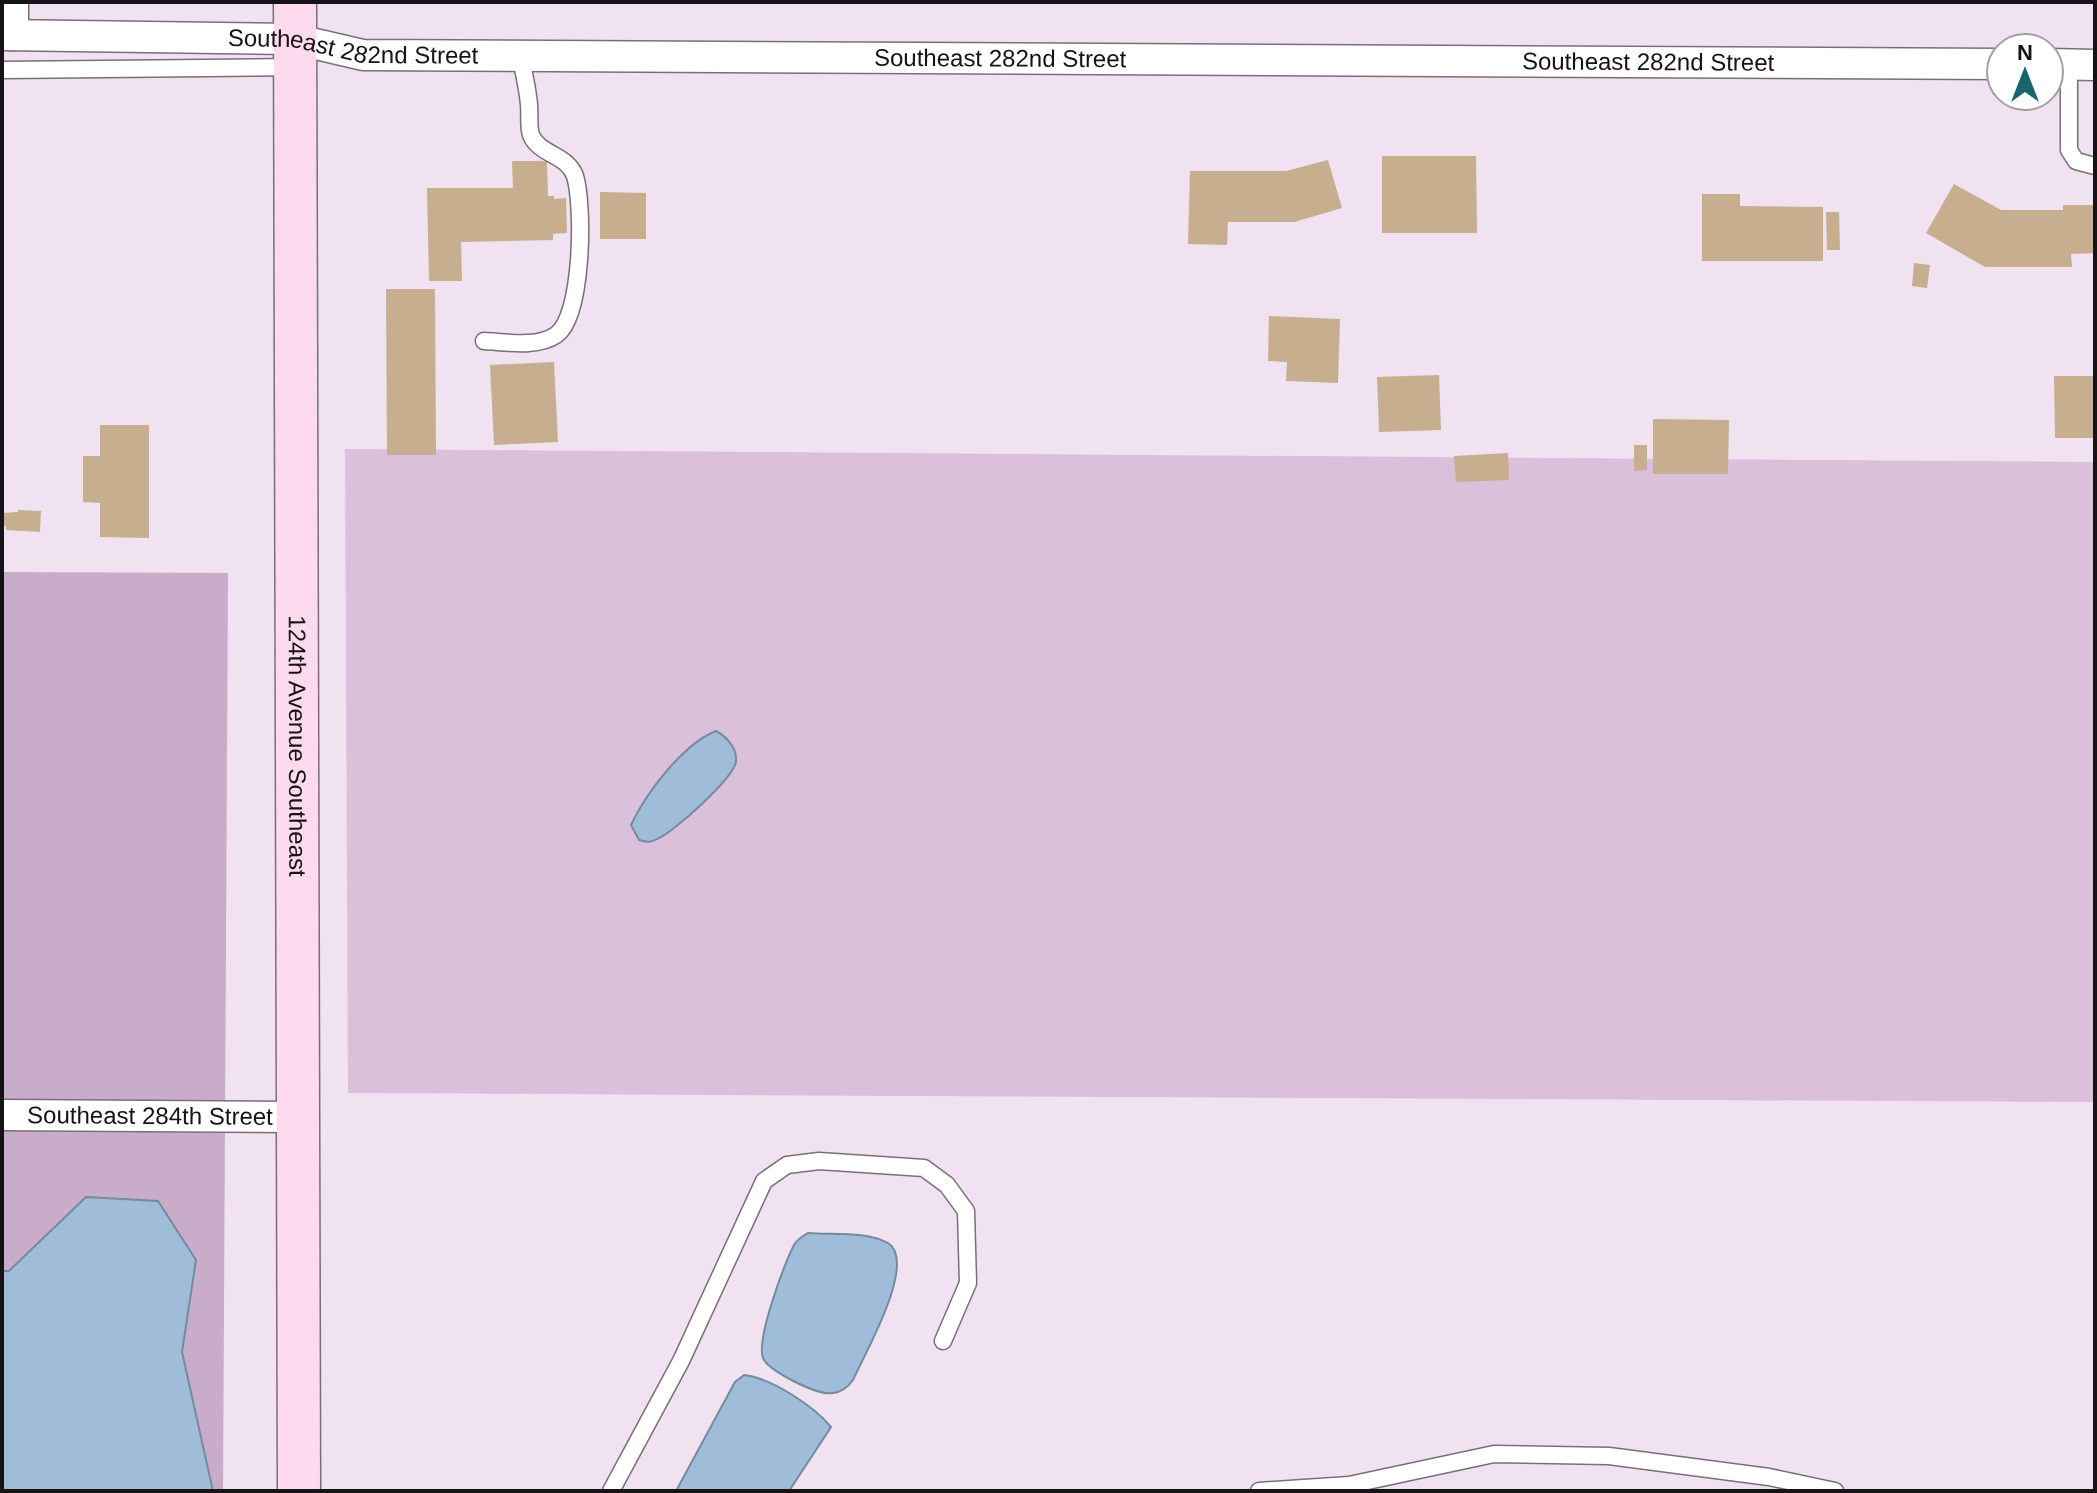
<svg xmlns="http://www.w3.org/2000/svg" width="2097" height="1493" font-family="Helvetica,sans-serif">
<rect width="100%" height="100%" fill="#f0e2f0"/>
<!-- green -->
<polygon fill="#dac0da" points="345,449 2095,462 2095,1102 348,1093"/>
<!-- forest -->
<polygon fill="#c8acc9" points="2,572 228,573 223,1491 213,1491 182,1352 196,1260 2,1271"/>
<!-- water -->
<g fill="#9fbdd9" stroke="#768a9e" stroke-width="2">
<path d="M716 731C727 737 737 748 736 761 735 777 673 833 657 839 650 843 647 842 639 840L631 825C646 793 683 744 716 731Z"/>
<polygon points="86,1197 158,1201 196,1260 182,1352 213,1491 2,1491 2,1271 9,1271"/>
<path d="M808 1233C832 1235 867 1231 888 1243 918 1262 864 1355 853 1380 848 1387 842 1392 833 1393 818 1396 768 1371 763 1358 756 1339 784 1265 794 1245 797 1239 803 1236 808 1233Z"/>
<path d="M744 1375C771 1378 814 1406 831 1427L789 1491H676L735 1382Z"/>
</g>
<!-- building -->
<g fill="#c6ae8f">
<polygon points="1382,156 1476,156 1477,233 1382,233"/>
<polygon points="1328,160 1342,208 1294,222 1228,222 1227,245 1188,244 1190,171 1286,171"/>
<polygon points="512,161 547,161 548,196 554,196 554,199 566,198 567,233 553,234 553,240 461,242 462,281 429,281 427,188 513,188"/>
<polygon points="1954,184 2001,210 2063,210 2063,205 2095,205 2095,253 2071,254 2072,267 1985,267 1926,233"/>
<polygon points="600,192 646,193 646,239 600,239"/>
<polygon points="1702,194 1740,194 1740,206 1823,207 1823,261 1702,261"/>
<polygon points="1826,212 1839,212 1840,250 1827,250"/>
<polygon points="1914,263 1930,265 1927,288 1912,286"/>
<polygon points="386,289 435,289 436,455 387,455"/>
<polygon points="1269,316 1340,319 1338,383 1286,381 1287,362 1268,361"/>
<polygon points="554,362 558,442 494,445 490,365"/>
<polygon points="1439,375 1441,430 1379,432 1377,377"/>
<polygon points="2054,376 2095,376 2095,438 2055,438"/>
<polygon points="1653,419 1729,420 1728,474 1653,474"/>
<polygon points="100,425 149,425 149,538 100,537 100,503 83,502 83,456 100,456"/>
<polygon points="1634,445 1647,445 1647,470 1634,471"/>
<polygon points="1508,453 1509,480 1456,482 1454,456"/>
<polygon points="18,510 41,511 40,532 6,530 6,526 2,526 2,513 18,512"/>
</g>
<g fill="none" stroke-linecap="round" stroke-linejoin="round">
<defs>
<g id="lane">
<polyline points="2069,64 2069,150 2076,161 2095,166"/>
<polyline points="2,70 294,67"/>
<path d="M484 341C506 342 537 348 556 335 583 317 584 206 575 176 567 154 539 155 531 135 528 126 530 114 529 105 528 89 523 72 521 56"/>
<polyline points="611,1491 681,1361 764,1181 787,1165 819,1161 924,1168 947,1185 966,1211 968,1283 943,1341"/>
<polyline points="1259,1491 1349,1485 1494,1454 1609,1456 1769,1477 1835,1491"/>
</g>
<g id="street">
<path id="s1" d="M2 35 294 39 363 55 2001 64"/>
<polyline points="13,35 13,2"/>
<polyline points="2049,64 2095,65"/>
<path id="s2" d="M2 1115 298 1117"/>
</g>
<g id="secondary">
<path id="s3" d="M295 2 299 1491"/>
</g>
</defs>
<!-- lane casing -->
<use href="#lane" stroke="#7a6e7b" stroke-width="19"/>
<!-- street casing -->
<use href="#street" stroke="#7a6e7b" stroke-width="33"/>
<!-- secondary casing -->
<use href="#secondary" stroke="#7a6e7b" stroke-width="45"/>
<!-- lane -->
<use href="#lane" stroke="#fff" stroke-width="16"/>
<!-- street -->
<use href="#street" stroke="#fff" stroke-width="30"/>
<!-- secondary -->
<use href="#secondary" stroke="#fddaed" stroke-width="42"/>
</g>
<g text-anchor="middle" stroke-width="6" stroke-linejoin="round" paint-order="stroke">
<!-- street labels -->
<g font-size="24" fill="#161216" stroke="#fff">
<text dy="8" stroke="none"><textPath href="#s1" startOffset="352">Southeast 282nd Street</textPath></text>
<text dy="8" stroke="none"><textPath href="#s1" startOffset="1000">Southeast 282nd Street</textPath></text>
<text dy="8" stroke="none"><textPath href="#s1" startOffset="1648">Southeast 282nd Street</textPath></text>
<text dy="8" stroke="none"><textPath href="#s3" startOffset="744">124th Avenue Southeast</textPath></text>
<text dy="8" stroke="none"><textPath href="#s2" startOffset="148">Southeast 284th Street</textPath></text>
</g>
</g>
<!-- border -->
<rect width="2097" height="1493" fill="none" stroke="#161216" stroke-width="8"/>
<!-- north arrow -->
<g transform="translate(2025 72)"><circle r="38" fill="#ffffff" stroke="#a2a0a2" stroke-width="2"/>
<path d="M0-6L14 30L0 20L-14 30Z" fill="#18666a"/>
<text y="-12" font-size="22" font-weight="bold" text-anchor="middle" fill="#161216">N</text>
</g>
</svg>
